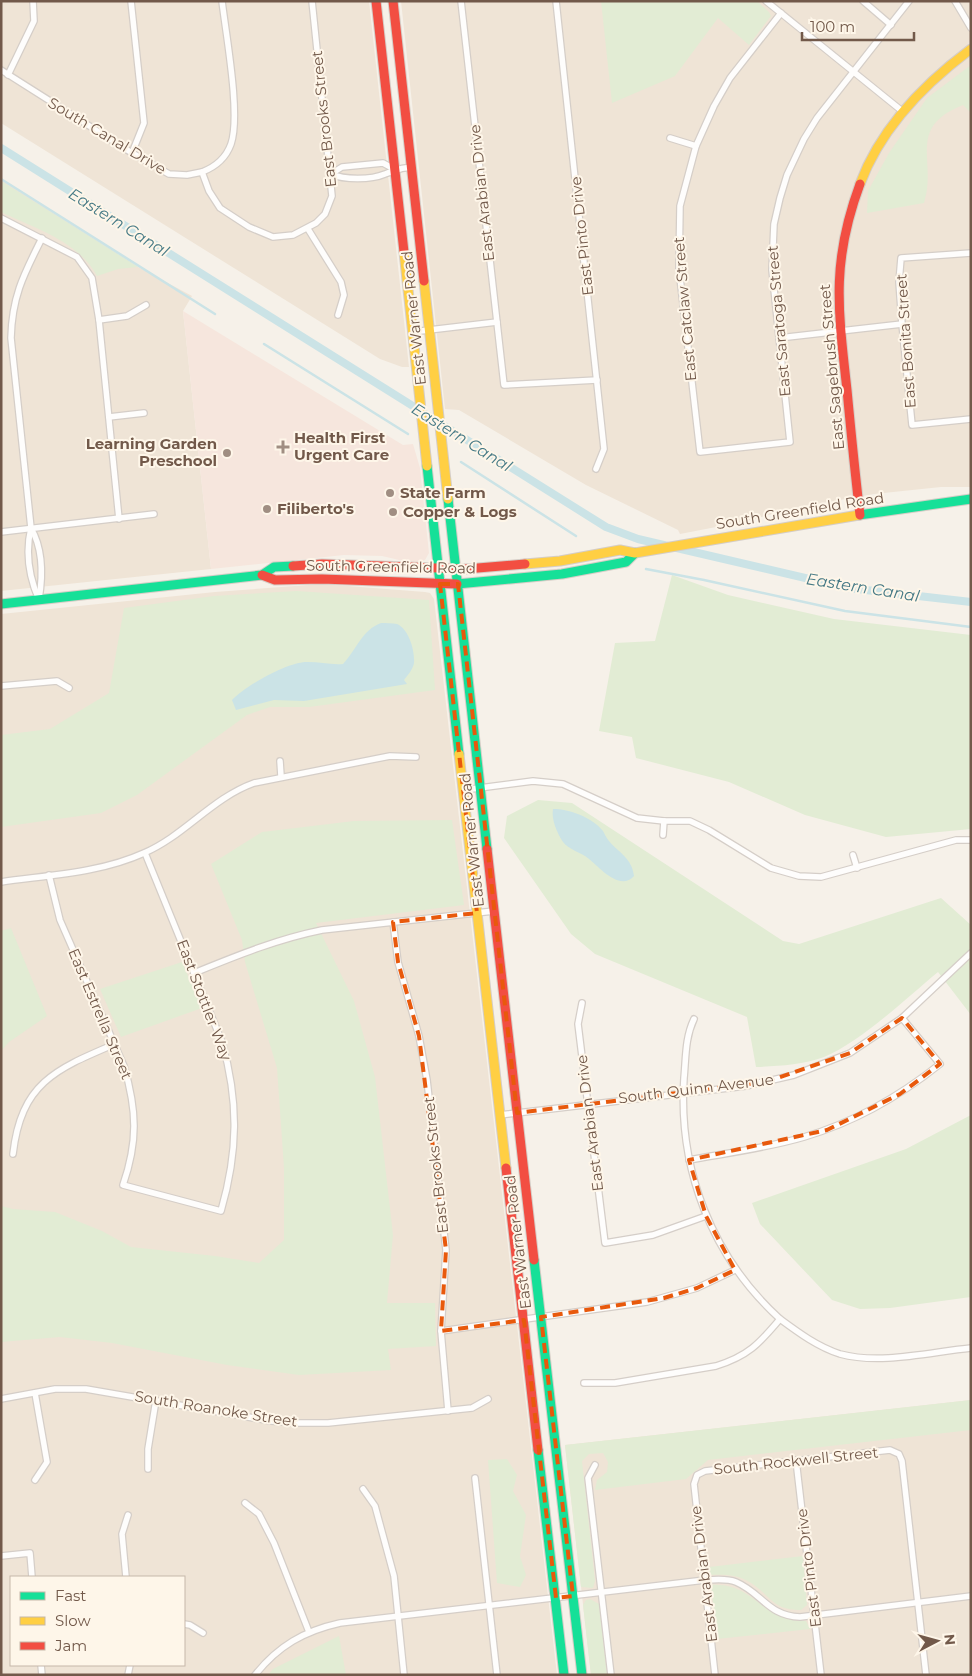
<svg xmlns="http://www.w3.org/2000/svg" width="972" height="1676" font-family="Montserrat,sans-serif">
<rect width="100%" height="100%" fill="#f6f1e9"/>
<!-- residential -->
<g fill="#efe4d6" fill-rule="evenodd">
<polygon points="1,1 369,1 409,367 402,367 380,359 1,123"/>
<polygon points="401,1 971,1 971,487 941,487 874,494 794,508 747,521 680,534 678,530 586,485 459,410 445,409"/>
<polygon points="1,180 138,267 192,296 183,311 211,569 1,591"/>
<path d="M322 584 425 592 430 593 434 599 557 1675H1V614L215 592ZM11 1577H184V1665H11Z"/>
<polygon points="971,1400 971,1675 591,1675 565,1445"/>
</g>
<!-- commercial -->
<polygon fill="#f6e6dd" points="183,311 403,445 413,444 420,468 429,553 425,560 412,563 382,556 344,555 211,569"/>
<!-- green -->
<g fill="#e2ecd4">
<polygon points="601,1 757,1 769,12 771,16 749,45 718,18 675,76 612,103"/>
<path d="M971 65V113L963 105C905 128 938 161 924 203L867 213 868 191 889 153 927 98Z"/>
<path d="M1 181 121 256 138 267 118 269 97 276C78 241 36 229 1 212Z"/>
<polygon points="672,575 728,595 834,619 971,635 971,829 886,837 805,815 729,782 636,758 632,737 599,731 615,643 655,641"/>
<polygon points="297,591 429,600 435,690 309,707 270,707 247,715 137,795 101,813 1,827 1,735 50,729 109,693 124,608 214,596"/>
<path d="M538 800 572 803 783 941 799 944 941 898 971 925V1015L938 972C908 997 859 1043 824 1057 802 1065 779 1066 756 1067L747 1017 595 954 571 934 504 838 507 816Z"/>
<polygon points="452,820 464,905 316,923 354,1001 375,1077 393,1235 387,1303 435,1303 436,1346 388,1349 391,1370 299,1375 227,1365 112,1343 60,1337 1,1342 1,1206 13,1209 55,1212 102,1231 131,1247 215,1256 259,1263 284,1240 284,1168 277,1068 245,962 242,940 211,864 262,832 354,821"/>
<polygon points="11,928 47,1016 9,1042 1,1051 1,931"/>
<polygon points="182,962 202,1008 121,1037 100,989"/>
<polygon points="971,1115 971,1297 890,1308 860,1309 832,1300 760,1224 752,1203 906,1149"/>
<polygon points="971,1400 971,1430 708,1460 686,1479 595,1490 597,1480 607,1472 608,1462 603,1453 589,1454 582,1461 595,1581 593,1588 581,1587 565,1445"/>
<polygon points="507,1459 517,1475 513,1491 526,1515 520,1556 526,1575 520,1587 497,1583 488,1460"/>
<path d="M803 1556 807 1605 801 1610C774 1610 773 1599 754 1585 741 1575 726 1574 709 1575V1567Z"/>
<path d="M711 1585C755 1582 761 1622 806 1621L810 1629 717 1639Z"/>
<polygon points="590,1599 599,1604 607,1675 591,1675 583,1605 586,1600"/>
<polygon points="339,1636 346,1675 268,1675 273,1669"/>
</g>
<!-- water -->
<g fill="#cbe3e6">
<path d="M381 623C386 623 392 623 397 624 409 629 415 651 414 663 413 669 408 675 404 680L407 684 304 701 274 700 236 710 232 700C245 686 289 661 308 662 320 662 331 665 343 664 357 649 362 630 381 623Z"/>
<path d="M553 809C569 809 592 817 603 831 605 834 606 838 609 841 619 853 632 858 634 876 620 892 599 867 589 859 581 852 569 850 563 842 557 833 551 819 553 809Z"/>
</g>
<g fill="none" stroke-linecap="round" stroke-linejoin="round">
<!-- stream -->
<g stroke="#cbe3e6" stroke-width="2.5">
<polyline points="1,179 215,314"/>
<polyline points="264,344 408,434"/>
<polyline points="461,462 576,536"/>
<polyline points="646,569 704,580 845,611 971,627"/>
</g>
<!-- canal -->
<polyline stroke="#cbe3e6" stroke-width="8" points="1,148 606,527 638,539 848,588 971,602"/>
<defs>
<g id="street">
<polyline points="131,1 144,123 132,153"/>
<polyline points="461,1 504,385 597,380"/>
<polyline points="556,1 604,449 596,469"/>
<polyline points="766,1 902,111"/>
<polyline points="863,1 891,25"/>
<polyline points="955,1 971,28"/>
<polyline points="781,13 730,78 714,106 696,146 680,206 679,269 700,452 790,442 772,270 774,224 780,198 787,175 804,139 817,118 909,1"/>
<polyline points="1,70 132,153 169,174 187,175 202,172 209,191 220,208 249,227 273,237 293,235 316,223 325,214 332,196 312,1"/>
<polyline points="8,75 34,21 33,1"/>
<polyline points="670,138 696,146"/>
<path d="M202 172C215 167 226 158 231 144 241 115 226 35 222 1"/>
<path d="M331 174C344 180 371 180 385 174 397 170 398 168 412 167"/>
<polyline points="331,174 342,167 383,163 394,169"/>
<polyline points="1,218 77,257 92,278 99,320 119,519"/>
<polyline points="308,229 341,282 344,295 338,315"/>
<polyline points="971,253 901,258 899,282 902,324 912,425 971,419"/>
<polyline points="99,320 127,316 146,305"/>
<polyline points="412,332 497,322"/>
<polyline points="779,338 902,324"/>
<polyline points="109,417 144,413"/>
<path d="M31 528C43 549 43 575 39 599"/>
<polyline points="1,532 154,514"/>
<path d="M39 600C29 577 25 553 31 528L11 338C12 296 24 274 42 238"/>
<polyline points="1,686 57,681 69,688"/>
<polyline points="280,761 281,776"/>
<polyline points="464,790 533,781 563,784 637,818 664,821 690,821 709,830 771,868 799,876 821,877 956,840 971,840"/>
<polyline points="663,835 664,821"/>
<polyline points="853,855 857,868"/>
<path d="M49 875 60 920 124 1066C137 1111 138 1141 123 1185L221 1211C238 1152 239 1102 222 1042L145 853"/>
<path d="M1 882C49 875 100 873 144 853 184 836 212 798 254 783L390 756 416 757"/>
<polyline points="393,922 398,962 419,1036 427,1080 446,1250 441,1331 448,1411"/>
<path d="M194 973C236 956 277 939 322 930L494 911"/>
<polyline points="582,1003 578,1024 605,1243 653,1235 706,1216"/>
<path d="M694 1019C685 1038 686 1057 684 1078 678 1170 712 1257 780 1319"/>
<polyline points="500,1115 746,1086 794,1075 850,1053 902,1018 971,953"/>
<path d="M13 1154C21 1083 56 1069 115 1044"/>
<path d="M689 1160C727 1153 767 1148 804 1137 855 1122 900 1096 940 1064L902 1018"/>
<polyline points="441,1331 647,1302 697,1288 735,1270"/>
<path d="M584 1383H615L716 1366C748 1356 759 1344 780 1319 799 1333 818 1347 840 1354 881 1365 930 1352 971 1348"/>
<polyline points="1,1399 55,1389 86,1389 271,1421 297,1423 328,1423 472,1408 488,1399"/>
<polyline points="796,1460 821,1675"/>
<polyline points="595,1465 588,1478 611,1675"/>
<polyline points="148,1469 148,1449 156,1400"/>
<polyline points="475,1478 497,1675"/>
<polyline points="35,1480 47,1462 35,1393"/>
<polyline points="363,1489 375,1506 394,1576 404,1675"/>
<polyline points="245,1503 259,1514 274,1543 309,1632"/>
<polyline points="1,1556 30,1553 32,1577"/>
<polyline points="126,1577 122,1534 128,1515"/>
<polyline points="184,1624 190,1625 203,1633"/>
<polyline points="41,1665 42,1675"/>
<polyline points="128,1675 130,1665"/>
<path d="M255 1675C278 1646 304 1631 340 1623L705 1580C715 1580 726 1578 736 1582 762 1593 768 1616 800 1617L971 1596"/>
<polyline points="715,1675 694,1484 697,1475 705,1471 890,1450 899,1454 902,1461 926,1675"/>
</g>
<g id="fast">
<polyline points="427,466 459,754"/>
<polyline points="448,499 487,849"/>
<polyline points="859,515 971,499"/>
<polyline points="457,584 562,574 626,562 635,553"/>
<polyline points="1,604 262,575 274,567 293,566"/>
<polyline points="534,1260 582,1675"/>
<polyline points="538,1450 564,1675"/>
</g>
<g id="slow">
<path d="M860 184C881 127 924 84 971 49"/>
<polyline points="404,252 427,466"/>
<polyline points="424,281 448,499"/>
<polyline points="525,564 560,561 620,550 635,553 859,515"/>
<polyline points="459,754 506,1168"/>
</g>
<g id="jam">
<polyline points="376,1 404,252"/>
<polyline points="393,1 424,281"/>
<path d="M860 184C831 262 838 309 847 390 851 432 855 473 860 515"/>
<polyline points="293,566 322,564 466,569 525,564"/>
<polyline points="262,575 275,580 322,579 457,584"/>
<polyline points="487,849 534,1260"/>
<polyline points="506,1168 538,1450"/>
</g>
</defs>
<!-- street casing -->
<use href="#street" stroke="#d5cec8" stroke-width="8"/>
<!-- fast casing -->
<use href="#fast" stroke="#d5cdc6" stroke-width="11"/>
<!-- slow casing -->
<use href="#slow" stroke="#d5cdc6" stroke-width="11"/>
<!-- jam casing -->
<use href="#jam" stroke="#d5cdc6" stroke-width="11"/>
<!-- street -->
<use href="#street" stroke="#fefdfc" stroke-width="5.5"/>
<!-- fast -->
<use href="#fast" stroke="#16e098" stroke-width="9"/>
<!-- slow -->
<use href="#slow" stroke="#ffcf43" stroke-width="9"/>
<!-- jam -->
<use href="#jam" stroke="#f24e42" stroke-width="9"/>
</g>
<!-- marked area -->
<path fill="none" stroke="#e8590c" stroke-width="4" stroke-dasharray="10 6" stroke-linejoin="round" d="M440 584H458L517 1113 766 1082 850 1053 902 1018 940 1064 900 1094 827 1130 689 1160 706 1216 735 1270 697 1288 664 1298 541 1317 573 1596 556 1598 524 1320 441 1331 446 1250 419 1036 398 962 393 922 477 913Z"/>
<!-- markers -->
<g fill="#a08e82" stroke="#fef6e9" stroke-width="2">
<path d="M280.5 439.5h5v5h5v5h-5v5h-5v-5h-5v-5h5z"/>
<circle cx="227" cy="453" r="5"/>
<circle cx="390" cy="493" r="5"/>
<circle cx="267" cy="509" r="5"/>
<circle cx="393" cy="512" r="5"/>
</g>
<g text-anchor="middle" stroke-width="4" stroke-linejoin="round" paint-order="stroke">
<!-- street labels -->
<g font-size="15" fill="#72594a" stroke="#fef6e9">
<text transform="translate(324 119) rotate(-96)" y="5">East Brooks Street</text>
<text transform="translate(107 136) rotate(31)" y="5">South Canal Drive</text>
<text transform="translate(482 193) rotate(-96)" y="5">East Arabian Drive</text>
<text transform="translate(582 236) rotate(-96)" y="5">East Pinto Drive</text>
<text transform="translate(685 309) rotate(-95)" y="5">East Catclaw Street</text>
<text transform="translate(414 318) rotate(-96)" y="5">East Warner Road</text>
<text transform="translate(779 321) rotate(-95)" y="5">East Saratoga Street</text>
<text transform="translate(906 341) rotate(-94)" y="5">East Bonita Street</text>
<text transform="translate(832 367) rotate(-95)" y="5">East Sagebrush Street</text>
<text transform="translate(800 511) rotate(-9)" y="5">South Greenfield Road</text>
<text transform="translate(391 567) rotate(1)" y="5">South Greenfield Road</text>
<text transform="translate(472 840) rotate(-96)" y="5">East Warner Road</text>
<text transform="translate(204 1000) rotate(69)" y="5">East Stottler Way</text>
<text transform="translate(100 1014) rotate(67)" y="5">East Estrella Street</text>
<text transform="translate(696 1089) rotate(-7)" y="5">South Quinn Avenue</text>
<text transform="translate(590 1123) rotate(-97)" y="5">East Arabian Drive</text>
<text transform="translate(436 1165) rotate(-96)" y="5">East Brooks Street</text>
<text transform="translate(518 1242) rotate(-97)" y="5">East Warner Road</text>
<text transform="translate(216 1409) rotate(9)" y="5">South Roanoke Street</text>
<text transform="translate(796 1461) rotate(-6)" y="5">South Rockwell Street</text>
<text transform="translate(809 1568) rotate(-97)" y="5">East Pinto Drive</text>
<text transform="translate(704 1574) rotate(-97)" y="5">East Arabian Drive</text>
</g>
<!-- poi labels -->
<g font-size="15" font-weight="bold" fill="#72594a" stroke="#fef6e9" text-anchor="start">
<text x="294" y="443">Health First<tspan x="294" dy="17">Urgent Care</tspan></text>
<text x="217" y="449" text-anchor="end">Learning Garden<tspan x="217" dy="17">Preschool</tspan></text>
<text x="400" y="498">State Farm</text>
<text x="277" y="514">Filiberto's</text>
<text x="403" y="517">Copper &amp; Logs</text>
</g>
<!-- water labels -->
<g font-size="16" font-style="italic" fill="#457985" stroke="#fef6e9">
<text transform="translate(119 222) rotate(32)" y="6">Eastern Canal</text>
<text transform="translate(462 437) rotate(32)" y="6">Eastern Canal</text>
<text transform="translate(863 587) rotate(9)" y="6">Eastern Canal</text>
</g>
</g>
<!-- border -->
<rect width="972" height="1676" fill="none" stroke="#72594a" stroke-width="5"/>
<!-- legend -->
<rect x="10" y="1576" width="175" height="90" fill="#fef6e9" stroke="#c6b7a9"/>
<rect x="20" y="1592" width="25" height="8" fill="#16e098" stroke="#c6b7a9"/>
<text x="55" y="1601" font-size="15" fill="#72594a">Fast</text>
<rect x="20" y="1617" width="25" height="8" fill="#ffcf43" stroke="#c6b7a9"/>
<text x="55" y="1626" font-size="15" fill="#72594a">Slow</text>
<rect x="20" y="1642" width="25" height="8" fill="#f24e42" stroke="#c6b7a9"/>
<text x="55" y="1651" font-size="15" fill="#72594a">Jam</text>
<!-- north arrow -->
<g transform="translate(937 1641) rotate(84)" stroke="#fef6e9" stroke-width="4" paint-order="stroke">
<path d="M0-4L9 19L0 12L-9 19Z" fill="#72594a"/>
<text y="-8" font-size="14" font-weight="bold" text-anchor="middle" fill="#72594a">N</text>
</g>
<!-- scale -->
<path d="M802 32v8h112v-8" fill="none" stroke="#72594a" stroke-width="2.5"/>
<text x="810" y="32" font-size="15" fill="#72594a" stroke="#fef6e9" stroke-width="4" paint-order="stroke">100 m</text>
</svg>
